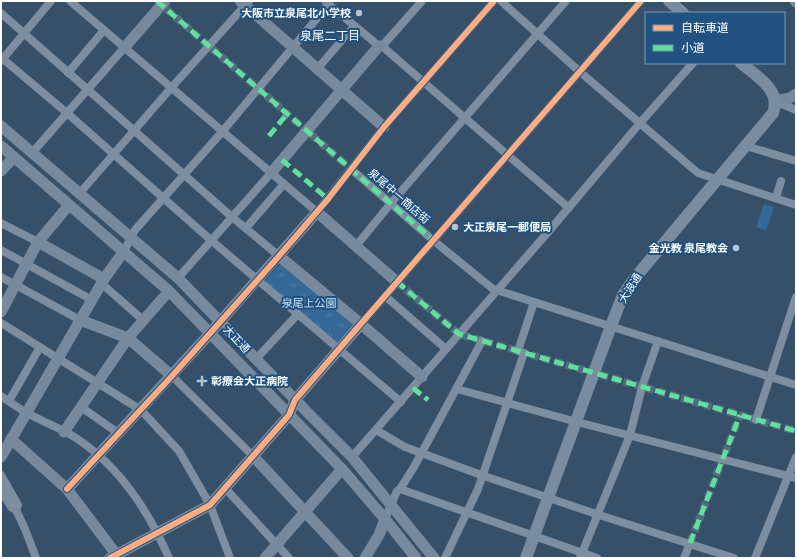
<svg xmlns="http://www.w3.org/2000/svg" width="797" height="559" font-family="Poppins,'Noto Sans JP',sans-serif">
<defs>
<pattern id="park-tufts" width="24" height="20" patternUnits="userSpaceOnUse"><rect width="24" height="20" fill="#336897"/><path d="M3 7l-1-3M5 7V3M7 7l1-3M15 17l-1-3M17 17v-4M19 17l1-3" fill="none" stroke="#527fa7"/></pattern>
</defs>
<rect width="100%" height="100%" fill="#36506a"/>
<!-- park -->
<polygon fill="url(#park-tufts)" points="282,264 353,322 353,327 340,342 337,342 266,284 265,280 279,265"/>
<!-- pitch -->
<polygon fill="#336897" points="764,204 774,207 766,231 756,227"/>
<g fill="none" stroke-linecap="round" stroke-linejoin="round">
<!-- street-tunnel -->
<g stroke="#546a80" stroke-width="8" stroke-dasharray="8 4" stroke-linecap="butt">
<polyline points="157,1 351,169"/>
<polyline points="397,282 459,334 796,431"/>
<polyline points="690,543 740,415"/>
</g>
<!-- street -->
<g stroke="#7c8ea0" stroke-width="8">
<polyline points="70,1 317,212 384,127 494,1"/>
<polyline points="501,1 579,71 698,173 796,205"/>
<polyline points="326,2 379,46 383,47 569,208"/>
<polyline points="1,13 232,217 279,256"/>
<polyline points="379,46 384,44 422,1"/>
<polyline points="3,59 67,113 212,241 401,402"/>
<polyline points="1,61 51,1"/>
<polyline points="318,68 354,26"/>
<polyline points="68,73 104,30"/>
<polyline points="775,101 796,110"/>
<polyline points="746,146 796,161"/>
<polyline points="32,153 124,48"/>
<polyline points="351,169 434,241 493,289 796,385"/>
<polyline points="79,194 171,88 249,1"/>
<polyline points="776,198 781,181"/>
<polyline points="1,223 38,242"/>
<polyline points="246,228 284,184"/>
<polyline points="356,246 391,203 566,1"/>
<polyline points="1,250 92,300"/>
<polyline points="124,251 135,230 222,132 329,4"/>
<polyline points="1,277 80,320"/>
<polyline points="178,278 271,173"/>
<polyline points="101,283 143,320"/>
<polyline points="385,296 446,349"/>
<polyline points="1,323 141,410 179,451 210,505 230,558"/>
<polyline points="361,324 641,1"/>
<polyline points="518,351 534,302"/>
<polyline points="256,359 298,314"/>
<polyline points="172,376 253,456"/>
<polyline points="457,389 577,422 796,478"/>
<path d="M1 396C10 402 18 408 27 413 43 422 61 428 76 438 119 466 149 512 169 558"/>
<polyline points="9,401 40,347"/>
<polyline points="81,407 118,433"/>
<polyline points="756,420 796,297"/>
<polyline points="376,430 405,447 484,476 599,515 734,558"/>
<polyline points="352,457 549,231 640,123 693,63"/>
<polyline points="1,475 18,505 16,510"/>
<polyline points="225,488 289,558"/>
<polyline points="400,489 597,558"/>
<polyline points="1,490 11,507 16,510 25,529 36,558"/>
<polyline points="385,519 397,491 400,489 414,467 482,341"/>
<polyline points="445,558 478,489 524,353"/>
<polyline points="580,558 630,435 642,387 658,341"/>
<polyline points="684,558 690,543"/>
<polyline points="755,558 796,457"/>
</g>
<!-- secondary -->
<g stroke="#778a9d" stroke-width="11">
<polyline points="240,1 384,127"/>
<polyline points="795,1 796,2"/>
<polyline points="124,48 165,1"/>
<polyline points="775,101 790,98 796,94"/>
<polyline points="1,126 178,278 308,413 352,457 434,558"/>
<polyline points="1,146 169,291 342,469 385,519 416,558"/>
<polyline points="1,171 14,157"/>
<polyline points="271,173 379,46"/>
<polyline points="38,242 104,279"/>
<polyline points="279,256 361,324 422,377"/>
<polyline points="1,312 38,242 69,205"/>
<polyline points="80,320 128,338 172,376"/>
<polyline points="64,432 128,338 169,291"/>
<polyline points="11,439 67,489 119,558"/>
<polyline points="253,456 348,558"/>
<polyline points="1,457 104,279 124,251"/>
<polyline points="67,489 203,341 317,212 397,282"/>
<polyline points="110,558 210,505 289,415 295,400 361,324"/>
<polyline points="265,558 342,469"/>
<polyline points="365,558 379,535 385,519"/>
</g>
<!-- primary -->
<g stroke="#7a8c9f" stroke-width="12">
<polyline points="669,1 683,13"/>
<path d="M526 558 611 326 623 295 634 279 773 113C782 90 756 76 741 63"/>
</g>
<!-- quiet -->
<g stroke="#60e19b" stroke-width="5" stroke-dasharray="10 5" stroke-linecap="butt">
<polyline points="157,1 434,241"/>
<polyline points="269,136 287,114"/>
<polyline points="282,160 328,199"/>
<polyline points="397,282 459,334 796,431"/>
<polyline points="413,388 428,400"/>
<polyline points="690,543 740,415"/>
</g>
<defs>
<g id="cycleway">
<polyline points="67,489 172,376 279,256 328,199 384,127 494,1"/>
<polyline points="110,558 210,505 289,415 295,400 339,349 641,1"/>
</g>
</defs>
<!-- cycleway casing -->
<use href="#cycleway" stroke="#205180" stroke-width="8"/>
<!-- cycleway -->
<use href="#cycleway" stroke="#ffac80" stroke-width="6"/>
</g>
<!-- markers -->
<g fill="#b9c2cb" stroke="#205180" stroke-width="1.5">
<circle cx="359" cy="13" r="4"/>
<circle cx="455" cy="227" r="4"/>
<circle cx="736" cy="248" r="4"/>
<path d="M200 375h4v4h4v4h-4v4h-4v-4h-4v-4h4z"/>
</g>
<g text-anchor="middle" stroke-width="4" stroke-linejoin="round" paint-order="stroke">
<!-- poi labels -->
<g font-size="11" font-weight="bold" fill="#fff" stroke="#205180" text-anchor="end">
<text x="351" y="17">大阪市立泉尾北小学校</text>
<text x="463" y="231" text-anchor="start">大正泉尾一郵便局</text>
<text x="728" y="252">金光教 泉尾教会</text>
<text x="211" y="385" text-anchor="start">彰療会大正病院</text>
</g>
<!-- street labels -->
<g font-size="11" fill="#fff" stroke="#205180">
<text transform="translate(399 196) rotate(41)" y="4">泉尾中一商店街</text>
<text transform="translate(630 288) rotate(-58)" y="4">大浪通</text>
<text transform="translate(237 339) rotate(47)" y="4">大正通</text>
</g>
<!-- park labels -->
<g font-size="11" fill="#c8e1f6" stroke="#205180">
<text x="309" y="307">泉尾上公園</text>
</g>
<!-- neighbourhood labels -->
<g font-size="12" fill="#fff" stroke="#205180">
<text x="330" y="40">泉尾二丁目</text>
</g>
</g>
<!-- border -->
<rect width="797" height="559" fill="none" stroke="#ffffff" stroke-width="4"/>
<!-- legend -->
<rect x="645" y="12" width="140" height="52" fill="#205180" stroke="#7997b3"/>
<rect x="653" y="25" width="20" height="6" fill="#ffac80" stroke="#7997b3"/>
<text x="681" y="32" font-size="12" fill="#ffffff">自転車道</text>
<rect x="653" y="45" width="20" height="6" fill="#60e19b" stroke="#7997b3"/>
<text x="681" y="52" font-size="12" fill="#ffffff">小道</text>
</svg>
